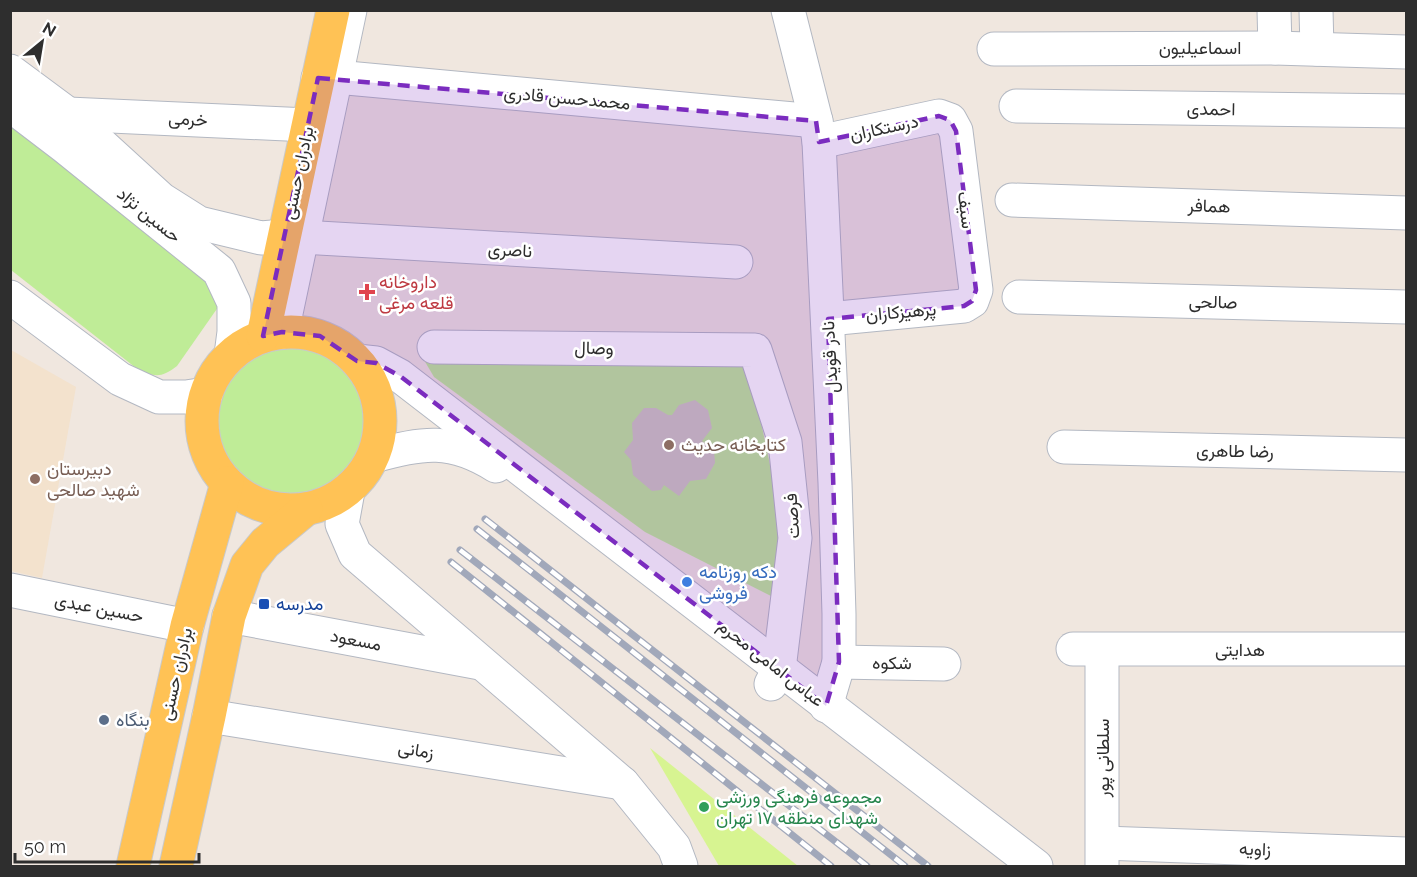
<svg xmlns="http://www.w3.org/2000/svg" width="1417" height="877" font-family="Raleway,Vazirmatn,sans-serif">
<rect width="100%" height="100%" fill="#f0e7df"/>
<!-- education -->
<polygon fill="#f3e2cd" points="11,350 76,387 42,578 11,571"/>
<!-- green -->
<g fill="#bfec97">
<path d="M10 119 212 276 221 303 177 366C160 379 154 377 136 368L11 270Z"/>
<circle cx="292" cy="421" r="77"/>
<polygon points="424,360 748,361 782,521 773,597 645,532 434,377"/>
</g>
<!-- pitch -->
<polygon fill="#d7f491" points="650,748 798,866 719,866"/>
<!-- building -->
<polygon fill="#cfc8c0" points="695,400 708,410 712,428 702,441 714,450 715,463 706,479 690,481 679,496 664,485 661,490 652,491 633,475 631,460 624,452 633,440 632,423 644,408 656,408 668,415 672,415 679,405"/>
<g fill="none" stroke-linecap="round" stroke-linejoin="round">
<defs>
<g id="minor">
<polyline points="788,10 816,121 819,142 835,483 839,614 839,662 826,706"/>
<polyline points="1274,10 1275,48"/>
<polyline points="1316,10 1317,49"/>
<polyline points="994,49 1275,48 1406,52"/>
<polyline points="10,71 68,114 161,199 199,223 261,238 284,236 736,262"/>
<polyline points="318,78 336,77 816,121"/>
<polyline points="10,105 65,147 219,271 234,303 234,332 231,355"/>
<polyline points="1016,106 1406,111"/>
<polyline points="67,124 68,114 308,125"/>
<polyline points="819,142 939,116 950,120 956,131 976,290 972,301 964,306 828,319"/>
<polyline points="1012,200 1406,213"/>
<polyline points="10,297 120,379 159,397 186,397 206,394"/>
<polyline points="1019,297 1406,307"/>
<polyline points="282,332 350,10"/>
<polyline points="434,347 755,350 785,442 795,538 779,669 771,684"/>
<polyline points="357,361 376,363 400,376 1036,866"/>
<polyline points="1064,447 1406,455"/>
<path d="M374 456C422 442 452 438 496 466"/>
<polyline points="348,491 342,524 355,554 623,784 674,847 681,866"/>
<polyline points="10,590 187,626"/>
<polyline points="229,616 480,663"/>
<polyline points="1073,649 1406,649"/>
<polyline points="1102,650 1102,865"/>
<polyline points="839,662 944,664"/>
<polyline points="209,716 622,783"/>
<polyline points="1103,843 1406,854"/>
</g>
<g id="major">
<circle cx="291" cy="421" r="89"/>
<polyline points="263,336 333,10"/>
<polyline points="133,866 187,626 227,483"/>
<polyline points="176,866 209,716 229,616 247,565 265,543 306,509"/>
</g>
</defs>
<!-- minor casing -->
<use href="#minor" stroke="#b3b8c2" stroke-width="35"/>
<!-- major casing -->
<use href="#major" stroke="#c9c9c9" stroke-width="35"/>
<!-- minor -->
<use href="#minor" stroke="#fff" stroke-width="33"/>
<!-- major -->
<use href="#major" stroke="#ffc255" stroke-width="33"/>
<defs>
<g id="rail">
<polyline points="485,519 928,866"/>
<polyline points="477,529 905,866"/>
<polyline points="460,550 867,866"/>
<polyline points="451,562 831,866"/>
</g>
</defs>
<!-- rail casing -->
<use href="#rail" stroke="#a1a8ba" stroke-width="7"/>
<!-- rail -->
<use href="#rail" stroke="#fff" stroke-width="4.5" stroke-dasharray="14" stroke-linecap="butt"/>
</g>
<!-- marked area -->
<path fill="#7b2cbf" fill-opacity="0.2" stroke="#7b2cbf" stroke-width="4.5" stroke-dasharray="12 8" stroke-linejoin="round" d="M318 78 816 121 819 142 939 116 950 120 956 131 976 290 972 301 964 306 828 319 839 662 826 706 400 376 376 363 357 361 320 336 282 332 263 336Z"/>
<!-- markers -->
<path fill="#e0444e" stroke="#fff" stroke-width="2" d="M364 283h6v6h6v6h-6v6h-6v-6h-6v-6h6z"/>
<g fill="#8d6e63" stroke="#fff" stroke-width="2">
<circle cx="669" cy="445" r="6"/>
<circle cx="35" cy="479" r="6"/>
</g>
<circle fill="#3f7fe0" stroke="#fff" stroke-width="2" cx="687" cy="582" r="6"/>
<rect fill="#1a4fb4" stroke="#fff" stroke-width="2" x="258" y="598" width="12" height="12" rx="3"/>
<circle fill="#5c6f8a" stroke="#fff" stroke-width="2" cx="104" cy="720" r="6"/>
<circle fill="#2e9e5b" stroke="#fff" stroke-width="2" cx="704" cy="807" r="6"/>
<g text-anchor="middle" stroke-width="5" stroke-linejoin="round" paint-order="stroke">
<!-- street labels -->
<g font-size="18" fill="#2e2e2e" stroke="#fff">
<text x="1200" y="54">اسماعیلیون</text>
<text transform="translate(567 98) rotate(5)" y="6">محمدحسن قادری</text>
<text transform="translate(1211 109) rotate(1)" y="6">احمدی</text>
<text transform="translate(188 119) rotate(3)" y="6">خرمی</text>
<text transform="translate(884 128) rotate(-12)" y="6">درستکاران</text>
<text transform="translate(298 173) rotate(-78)" y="6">برادران حسنی</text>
<text transform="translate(1209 206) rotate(2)" y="6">همافر</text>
<text transform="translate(966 210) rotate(83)" y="6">سیف</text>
<text transform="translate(149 215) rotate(39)" y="6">حسین نژاد</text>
<text transform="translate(510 250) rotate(3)" y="6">ناصری</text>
<text transform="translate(1213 302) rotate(1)" y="6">صالحی</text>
<text transform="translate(901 312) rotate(-5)" y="6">پرهیزکاران</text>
<text transform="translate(594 348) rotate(1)" y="6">وصال</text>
<text transform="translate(830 357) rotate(-93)" y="6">نادر قویدل</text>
<text transform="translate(1235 451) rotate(1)" y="6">رضا طاهری</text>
<text transform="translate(792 516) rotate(-94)" y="6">فرصت</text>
<text transform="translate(99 608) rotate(11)" y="6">حسین عبدی</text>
<text transform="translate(356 640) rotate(11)" y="6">مسعود</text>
<text x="1240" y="656">هدایتی</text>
<text transform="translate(771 663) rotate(38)" y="6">عباس امامی محرم</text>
<text transform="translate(892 663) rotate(1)" y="6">شکوه</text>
<text transform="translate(176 674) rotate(-77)" y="6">برادران حسنی</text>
<text transform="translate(416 750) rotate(9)" y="6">زمانی</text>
<text transform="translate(1103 758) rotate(-90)" y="6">سلطانی پور</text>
<text transform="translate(1255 849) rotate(2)" y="6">زاویه</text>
</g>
<!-- health labels -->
<g font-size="18" fill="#be3a42" stroke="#fff" text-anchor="start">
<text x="379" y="288">داروخانه<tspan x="379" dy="21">قلعه مرغی</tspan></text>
</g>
<!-- education labels -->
<g font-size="18" fill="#785e54" stroke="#fff" text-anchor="start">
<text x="681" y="451">کتابخانه حدیث</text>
<text x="47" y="475">دبیرستان<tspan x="47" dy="21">شهید صالحی</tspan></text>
</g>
<!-- shop labels -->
<g font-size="18" fill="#366cbe" stroke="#fff" text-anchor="start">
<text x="699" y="578">دکه روزنامه<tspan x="699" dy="21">فروشی</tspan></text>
</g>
<!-- transit labels -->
<g font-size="18" fill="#164399" stroke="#fff" text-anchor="start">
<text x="276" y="610">مدرسه</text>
</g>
<!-- service labels -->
<g font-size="18" fill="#4e5e75" stroke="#fff" text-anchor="start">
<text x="116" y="726">بنگاه</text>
</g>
<!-- leisure labels -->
<g font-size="18" fill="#27864d" stroke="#fff" text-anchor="start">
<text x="716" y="803">مجموعه فرهنگی ورزشی<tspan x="716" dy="21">شهدای منطقه ۱۷ تهران</tspan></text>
</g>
</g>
<!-- border -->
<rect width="1417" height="877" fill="none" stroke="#2e2e2e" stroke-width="24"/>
<!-- north arrow -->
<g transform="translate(42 42) rotate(30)" stroke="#ffffff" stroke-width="4.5" paint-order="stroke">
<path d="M0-4.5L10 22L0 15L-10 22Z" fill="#2e2e2e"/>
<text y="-9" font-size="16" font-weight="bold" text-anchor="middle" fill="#2e2e2e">N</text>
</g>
<!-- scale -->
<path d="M15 853v9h184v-9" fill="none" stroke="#2e2e2e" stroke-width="3"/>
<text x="24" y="853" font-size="18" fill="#2e2e2e" stroke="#ffffff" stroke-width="4.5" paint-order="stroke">50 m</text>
</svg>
